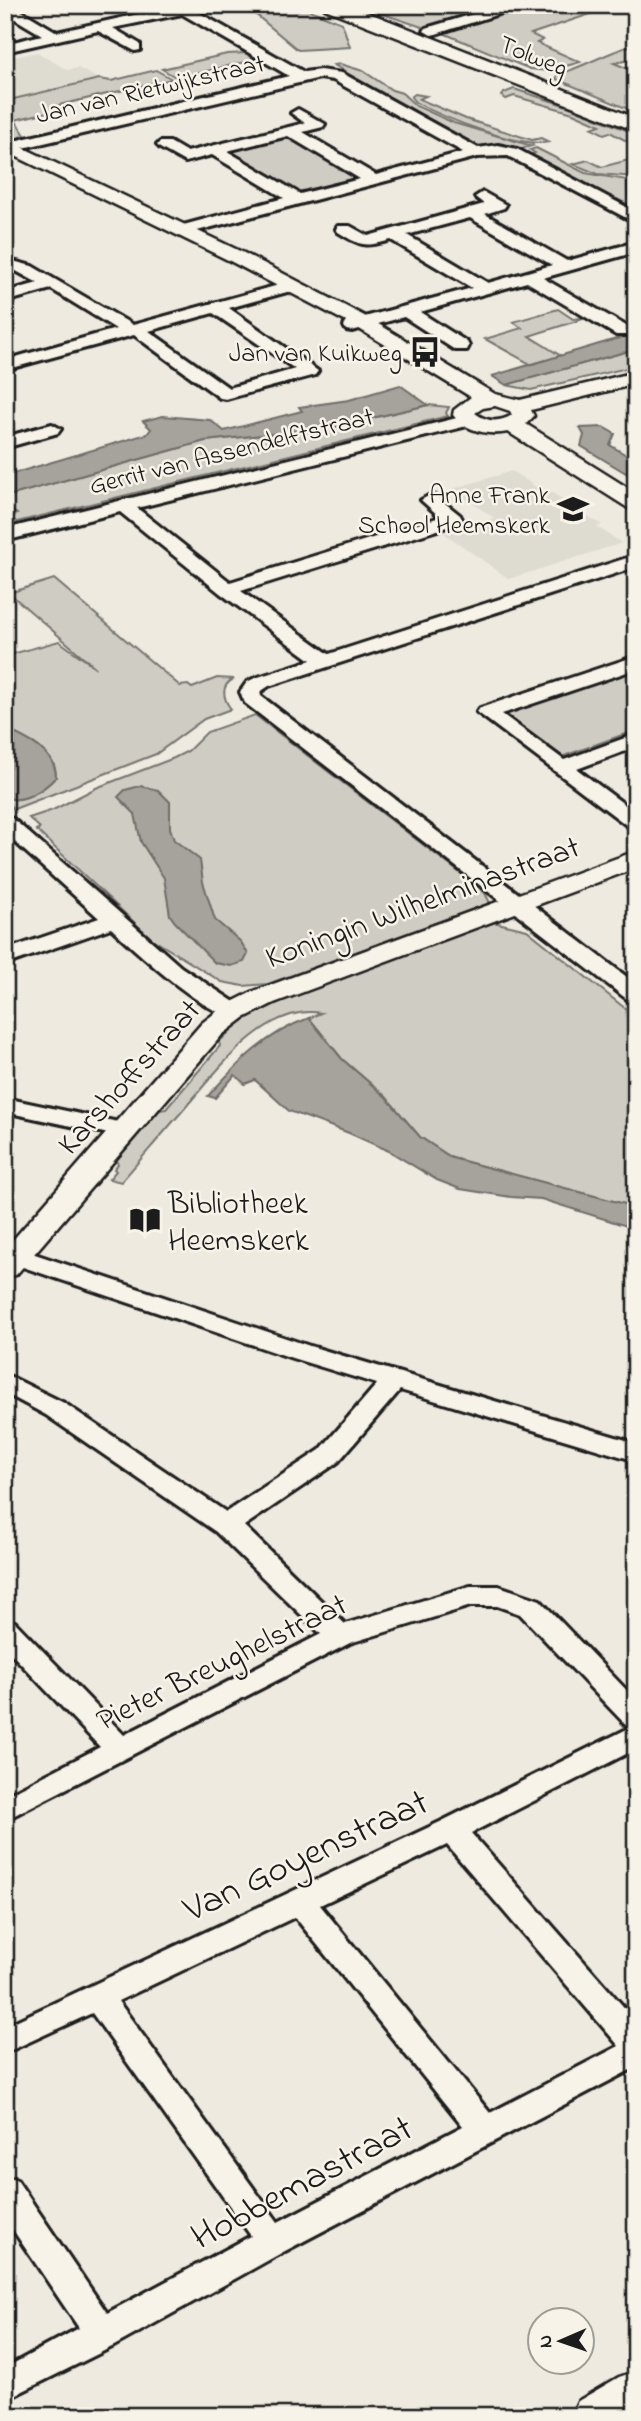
<svg xmlns="http://www.w3.org/2000/svg" width="641" height="2421" font-family="'Indie Flower',sans-serif">
<rect width="100%" height="100%" fill="#eeeae0"/>
<filter id="ink" filterUnits="userSpaceOnUse"><feTurbulence type="fractalNoise" baseFrequency=".0143" numOctaves="2"/><feDisplacementMap in="SourceGraphic" scale="14" xChannelSelector="R" yChannelSelector="G"/><feConvolveMatrix kernelMatrix="1 2 1 2 8 2 1 2 1" color-interpolation-filters="sRGB"/></filter>
<g filter="url(#ink)">
<!-- built -->
<g fill="#dedbd1">
<polygon points="37,52 67,70 78,68 99,79 5,101 5,59"/>
<polygon points="512,471 542,491 548,490 602,525 597,527 622,543 509,579 444,533 494,518 452,489"/>
</g>
<!-- green -->
<g fill="#cfccc3" stroke="#767470" stroke-width="2">
<polygon points="276,5 297,5 342,23 350,47 298,50 254,13"/>
<polygon points="387,5 513,5 431,30 371,10"/>
<polygon points="528,5 617,5 531,34 543,40 537,43 580,62 549,71 530,69 443,33"/>
<path d="M636 44V59L614 63 636 72V106L628 109 556 79 557 75C585 66 608 52 636 44Z"/>
<polygon points="247,53 258,59 177,78 162,69 227,54"/>
<polygon points="340,64 363,71 392,90 402,93 416,106 454,123 532,146 517,150 475,148 369,90 372,88 340,73 345,71 334,65"/>
<polygon points="156,70 172,79 51,107 48,112 15,120 25,135 17,139 5,137 5,101 99,79 111,81"/>
<polygon points="514,89 567,106 636,134 636,146 610,132 604,134 592,128 600,125 573,113 514,96 506,99 502,96 504,93"/>
<path d="M415 94 426 96 419 99 466 119 532 140 541 138 549 142C520 149 442 117 415 102L411 97Z"/>
<polygon points="278,138 290,138 356,178 294,193 230,154 236,149"/>
<polygon points="536,148 585,173 627,180 628,198 633,204 629,205 617,199 612,200 533,156 527,156 535,153 530,150"/>
<polygon points="636,158 636,177 598,174 573,164 588,160 602,167"/>
<polygon points="558,309 573,319 589,317 529,336 561,356 532,365 485,339 522,328 513,322"/>
<polygon points="636,349 636,366 531,390 506,385"/>
<polygon points="428,405 449,407 446,413 448,416 17,522 7,518 17,514 5,506 5,497 205,441 329,428"/>
<path d="M54 579 180 686 188 685 192 688 217 678 234 679C220 685 223 699 231 709L204 719 156 754 14 809 5 801V797C22 805 45 789 56 776 56 751 25 738 5 729V656L59 641 96 668 9 593Z"/>
<polygon points="636,665 636,730 564,756 553,757 497,715"/>
<polygon points="255,715 478,887 485,893 490,903 268,984 243,986 222,982 152,939 36,830 40,828 29,818 53,810 96,788 174,758 188,751 207,732"/>
<path d="M485 920 527 930 636 1017V1207L452 1158 420 1137 386 1097 342 1059 309 1018 321 1013C266 1003 216 1072 185 1108 163 1133 142 1158 121 1182L109 1179 116 1171 114 1169 118 1164 116 1160 159 1110 166 1109 220 1046 219 1042 236 1025 252 1015 282 1001V996Z"/>
</g>
<!-- water -->
<g fill="#a6a39d" stroke="#6f6d69" stroke-width="2">
<polygon points="636,333 636,349 506,385 492,376"/>
<polygon points="400,385 428,405 329,428 205,441 5,497 5,476 147,434 151,429 143,421 163,416 210,420 224,431 302,411 299,407 349,400"/>
<polygon points="603,427 615,434 610,445 636,461 636,479 581,446 584,435 580,428"/>
<path d="M5 729C25 738 56 751 56 777 45 789 22 805 5 797Z"/>
<polygon points="140,786 158,790 170,802 170,828 174,840 200,860 203,882 215,920 241,942 248,954 244,962 231,966 215,963 175,922 170,915 164,878 141,842 135,814 118,797 125,790"/>
<path d="M309 1018 342 1059 386 1097 420 1137 452 1158 636 1207V1229L541 1199 511 1197 460 1189 437 1180 389 1151 349 1133 289 1111 255 1080 245 1084 235 1075 215 1098 208 1096C239 1062 265 1034 309 1018Z"/>
</g>
<g fill="none" stroke-linecap="round" stroke-linejoin="round">
<defs>
<g id="minor">
<path d="M5 5H12L57 32 143 13 133 5H150L157 9 189 7 304 72 320 70 342 73 478 148 498 145 517 149 636 212V223L508 156 477 157 182 235 176 233 174 230 176 227 284 198 212 155 185 162 160 148 157 145 160 142H170L187 152 305 123 291 113 298 109 325 124 323 127 303 132 376 175 463 152 333 80 320 78 10 151 5 149V143L289 76 182 14 113 28 140 44V50L135 51 98 31 5 52V44L42 35 5 13ZM288 136 360 179 300 194 227 151Z"/>
<polygon points="504,5 527,5 436,34 431,35 424,31 426,28"/>
<path d="M483 192 506 205 504 208 485 214 567 261 636 242V252L543 278 628 327 630 331 628 335H616L527 282 420 312 467 342 469 346 467 350H455L404 317 352 331 346 330 344 326 346 322 472 288 391 240C365 247 362 247 338 232L336 229 338 226H350L368 236 484 204 475 197ZM470 218 552 265 488 283 407 235Z"/>
<path d="M5 259 32 266 133 325 286 283H298L300 286 298 289 229 308 318 371 315 375 226 399 220 398 134 335 5 370V360L116 329 51 289 5 302V292L38 283 16 271 5 269ZM213 313 295 369 229 388 149 331Z"/>
<polygon points="469,415 478,420 475,424 137,508 230,582 440,517 421,500 430,495 436,496 460,515 462,519 460,523 241,591 329,654 636,555 636,567 269,686 260,692 261,696 636,984 636,1002 628,1000 245,703 240,692 247,682 255,678 311,660 220,593 120,512 5,541 5,529"/>
<polygon points="52,424 61,429 58,433 5,448 5,437"/>
<polygon points="636,656 636,669 502,714 564,760 636,734 636,747 577,769 636,813 636,829 629,827 477,712 480,708"/>
<path d="M5 816 12 818 181 967 242 1007 245 1012 242 1017C213 1024 134 949 111 928L5 965V950L99 918 5 833Z"/>
<polygon points="5,1098 123,1123 131,1125 135,1130 131,1135 123,1137 5,1112"/>
<path d="M5 1244 310 1346 636 1443V1461L400 1390 338 1462 244 1526 345 1624 470 1586H499L540 1600 636 1700V1749L471 1833 636 2021V2067L285 2251 114 2346 5 2400V2368L79 2328 5 2218V2176L17 2180 107 2313 251 2236 92 2013 5 2053V2026L440 1822 631 1727 626 1725 520 1614 497 1606H471L350 1643 5 1820V1796L100 1747 5 1647V1619L15 1622 124 1735 321 1634 216 1532 46 1415 5 1393V1374L64 1403 226 1512 320 1450 377 1384 292 1358 5 1261ZM447 1845 619 2046 490 2113 320 1905ZM295 1917 463 2126 278 2222 118 2001Z"/>
</g>
<g id="tertiary">
<path d="M5 139 244 253 370 319 495 394 520 400 636 372V384L531 410 534 416 526 424 636 493V510L628 508 508 432C489 436 465 431 453 415L454 410 471 397 356 327 230 261 5 151ZM495 406 510 411 512 415C499 423 487 422 475 413L483 408Z"/>
<polygon points="636,851 636,868 274,1003 244,1018 222,1035 16,1275 5,1277 5,1249 202,1023 224,1006 254,991"/>
</g>
<g id="secondary">
<polygon points="323,5 349,5 636,118 636,131 325,9"/>
<polygon points="636,2371 636,2416 571,2416 578,2401 619,2377"/>
</g>
</defs>
<!-- minor casing -->
<use href="#minor" stroke="#1c1c1c" stroke-width="6"/>
<!-- tertiary casing -->
<use href="#tertiary" stroke="#1c1c1c" stroke-width="5"/>
<!-- secondary casing -->
<use href="#secondary" stroke="#1c1c1c" stroke-width="5"/>
<!-- minor -->
<use href="#minor" fill="#f7f3e8" fill-rule="evenodd"/>
<!-- tertiary -->
<use href="#tertiary" fill="#f7f3e8" fill-rule="evenodd"/>
<!-- secondary -->
<use href="#secondary" fill="#f7f3e8" fill-rule="evenodd"/>
</g>
</g>
<!-- icons -->
<defs>
<symbol id="bus-bare" viewBox="-9 -9 18 18"><path d="M-5-6H5V4H4V6H2V4H-2V6H-4V4H-5ZM-3.5-4V0h7V-4ZM-3.5 1.2v1.5H-2V1.2ZM2 1.2v1.5H3.5V1.2Z" fill="#1c1c1c" stroke="#f7f3e8" stroke-width="2.5" paint-order="stroke"/></symbol>
<symbol id="school-bare" viewBox="-9 -9 18 18"><path d="M0-5L7-2L0 1L-7-2ZM-4 1L0 2.5L4 1V4Q0 6-4 4Z" fill="#1c1c1c" stroke="#f7f3e8" stroke-width="2.5" paint-order="stroke"/></symbol>
<symbol id="library-bare" viewBox="-9 -9 18 18"><path d="M-6-4Q-3-5.5-.7-3.5V5Q-3 3-6 4ZM6-4Q3-5.5 .7-3.5V5Q3 3 6 4Z" fill="#1c1c1c" stroke="#f7f3e8" stroke-width="2.5" paint-order="stroke"/></symbol>
</defs>
<g fill-rule="evenodd">
<use href="#bus-bare" x="403" y="330" width="44" height="44"/>
<use href="#school-bare" x="551" y="487" width="44" height="44"/>
<use href="#library-bare" x="123" y="1198" width="44" height="44"/>
</g>
<g text-anchor="middle" stroke-width="5" stroke-linejoin="round" paint-order="stroke">
<!-- far-street labels -->
<g font-size="26" fill="#1c1c1c" stroke="#f7f3e8">
<text transform="translate(534 55) rotate(22)" y="9">Tolweg</text>
<text transform="translate(150 88) rotate(-13)" y="9">Jan van Rietwijkstraat</text>
<text transform="translate(231 450) rotate(-14)" y="9">Gerrit van Assendelftstraat</text>
</g>
<!-- far-poi labels -->
<g font-size="26" fill="#1c1c1c" stroke="#f7f3e8" text-anchor="end">
<text x="402" y="361">Jan van Kuikweg</text>
<text x="550" y="503">Anne Frank<tspan x="550" dy="30">School Heemskerk</tspan></text>
</g>
<!-- street labels -->
<g font-size="32" fill="#1c1c1c" stroke="#f7f3e8">
<text transform="translate(422 901) rotate(-20)" y="11">Koningin Wilhelminastraat</text>
<text transform="translate(128 1076) rotate(-48)" y="11">Karshoffstraat</text>
<text transform="translate(221 1661) rotate(-26)" y="11">Pieter Breughelstraat</text>
</g>
<!-- poi labels -->
<g font-size="32" fill="#1c1c1c" stroke="#f7f3e8" text-anchor="start">
<text x="168" y="1213">Bibliotheek<tspan x="168" dy="37">Heemskerk</tspan></text>
</g>
<!-- near-street labels -->
<g font-size="38" fill="#1c1c1c" stroke="#f7f3e8">
<text transform="translate(305 1854) rotate(-25)" y="13">Van Goyenstraat</text>
<text transform="translate(301 2181) rotate(-28)" y="13">Hobbemastraat</text>
</g>
</g>
<!-- margin -->
<rect width="641" height="2421" fill="none" stroke="#f7f3e8" stroke-width="28"/>
<rect x="14" y="14" width="613" height="2393" fill="none" stroke="#1c1c1c" stroke-width="2.5" filter="url(#ink)"/>
<!-- north arrow -->
<g transform="translate(561 2341) rotate(268)"><circle r="33" fill="#f7f3e8" stroke="#9f9d96" stroke-width="2"/>
<path d="M0-5L12 26L0 18L-12 26Z" fill="#1c1c1c"/>
<text y="-10" font-size="19" font-weight="bold" text-anchor="middle" fill="#1c1c1c">N</text>
</g>
</svg>
